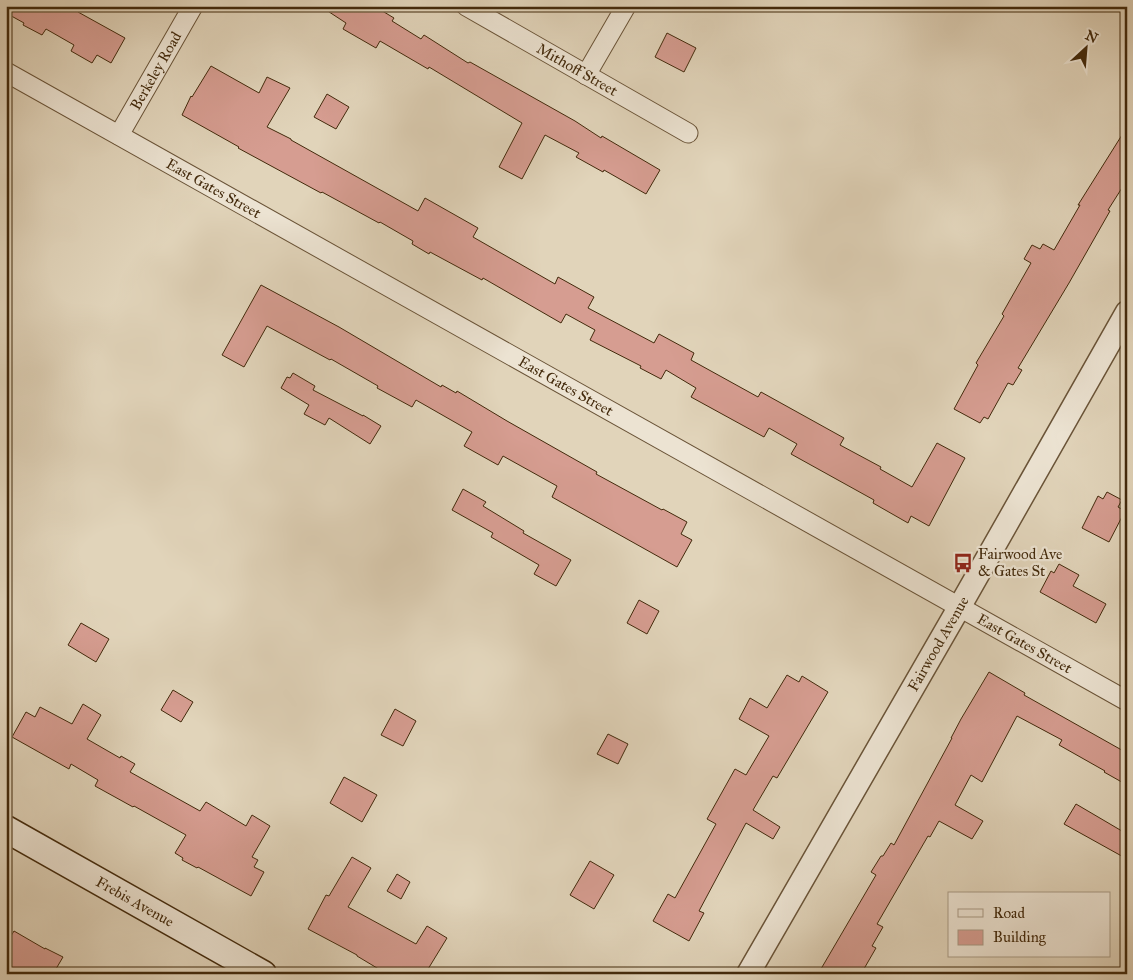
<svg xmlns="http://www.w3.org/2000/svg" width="1133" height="980" font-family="'IM FELL Great Primer',serif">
<rect width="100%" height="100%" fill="#e1d4ba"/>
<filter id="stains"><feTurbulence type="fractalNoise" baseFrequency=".004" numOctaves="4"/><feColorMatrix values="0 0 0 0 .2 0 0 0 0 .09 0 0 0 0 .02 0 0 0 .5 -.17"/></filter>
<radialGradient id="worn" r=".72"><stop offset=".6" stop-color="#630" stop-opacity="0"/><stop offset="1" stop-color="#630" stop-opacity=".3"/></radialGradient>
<!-- building -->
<g fill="#d69d91" stroke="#432a0c">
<polygon points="6,6 82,6 78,12 125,38 111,63 97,55 92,63 71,51 74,45 46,29 42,35 23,25 24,23 6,13"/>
<polygon points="320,6 374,6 394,18 392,21 421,39 424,35 468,63 470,62 575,121 601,138 602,136 660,170 646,194 604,170 603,172 576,157 579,153 545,135 522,179 499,167 522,123 429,67 428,69 380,41 376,48 343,29 346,23"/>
<polygon points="667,33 696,48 684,72 655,57"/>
<polygon points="211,66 259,93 267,77 290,88 267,127 291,139 291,140 418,211 425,198 478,228 473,237 555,284 558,277 594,297 588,308 654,343 659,334 694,353 691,360 758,397 761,392 844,438 840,445 881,467 880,469 912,487 937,443 965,458 929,526 911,516 908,523 873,503 874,500 791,454 797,444 769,428 764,437 691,397 696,388 666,370 661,379 640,368 641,366 590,340 595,330 566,314 561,323 483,278 482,280 430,252 429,254 412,244 413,241 380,222 379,223 322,192 321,193 238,148 239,147 182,115 191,96 192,97"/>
<polygon points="327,94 349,107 336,129 314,117"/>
<polygon points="1127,127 1127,180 1108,210 1110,211 1069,283 1018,368 1022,370 1013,385 1008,383 988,419 984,417 980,423 954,409 978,365 976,363 1004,316 1002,314 1031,263 1024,259 1032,245 1040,249 1043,244 1054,250 1080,205 1078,205"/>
<polygon points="261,285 339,327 441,387 442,385 456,393 457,391 507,421 597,472 596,474 662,510 663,509 687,522 681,534 692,540 677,567 552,497 557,486 503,456 498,465 464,446 472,432 416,400 412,407 377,388 378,386 331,359 330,360 267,326 244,367 222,355"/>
<polygon points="293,373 315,386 313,390 363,416 363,415 381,426 370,444 329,418 325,425 304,414 309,405 281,388 287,377 290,378"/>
<polygon points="463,489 486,502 483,506 524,531 523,533 571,560 556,586 534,574 539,565 491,537 493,533 452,510"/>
<polygon points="1107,492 1122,500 1118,507 1125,511 1109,542 1082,528 1098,496 1103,499"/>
<polygon points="1059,564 1079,575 1073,586 1106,604 1096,623 1040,592 1051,571 1054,573"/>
<polygon points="639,600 659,611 647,634 627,623"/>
<polygon points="81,623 109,639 96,662 68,645"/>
<polygon points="989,672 1025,693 1024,695 1127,753 1127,785 1104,772 1105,771 1059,745 1062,740 1017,716 982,782 971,775 955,805 983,821 972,839 939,821 930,837 928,836 877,924 883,927 872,946 876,948 861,974 818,974 876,875 871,872 881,856 883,856 891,843 894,845 952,738 951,738 961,719"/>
<polygon points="787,675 799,682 802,676 828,692 777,778 773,776 753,810 780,827 773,839 746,823 699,911 704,913 689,941 653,921 668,894 675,898 716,824 707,819 735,769 746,775 769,736 739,719 750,698 767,708"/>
<polygon points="173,690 193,702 181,722 161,710"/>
<polygon points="83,704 101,715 87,739 120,758 121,756 135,764 130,772 200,811 206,802 246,826 252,815 270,826 252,857 258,860 254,867 264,872 251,896 198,867 197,868 182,860 183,858 175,853 186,835 134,806 133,807 95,786 98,780 71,764 69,769 12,737 26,712 35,717 40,707 72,724"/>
<polygon points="395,709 416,721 403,746 381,735"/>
<polygon points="608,734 628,744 618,764 597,754"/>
<polygon points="344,777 377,795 362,822 330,803"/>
<polygon points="1076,804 1127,834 1127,859 1064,824"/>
<polygon points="352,857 371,868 348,907 416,944 427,926 447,938 425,974 387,974 357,956 357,955 308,929 326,895 329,896"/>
<polygon points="590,861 614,875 594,909 570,895"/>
<polygon points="397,874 410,882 401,899 387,891"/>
<polygon points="14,931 45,949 45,948 63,957 53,974 17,974 6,968 6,944"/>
</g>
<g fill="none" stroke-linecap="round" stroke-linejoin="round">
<defs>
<g id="minor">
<path id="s1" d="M466 6 688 133"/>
<path id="s2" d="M6 72 1127 701"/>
<polyline points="586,75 626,6"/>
<path id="s3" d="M119 135 193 6"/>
</g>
<g id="tertiary">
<path id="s4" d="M748 974 960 606 1127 312"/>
</g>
<g id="secondary">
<path id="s5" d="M6 829 263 974"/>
</g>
</defs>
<!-- minor casing -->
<use href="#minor" stroke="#6a5438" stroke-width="21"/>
<!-- tertiary casing -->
<use href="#tertiary" stroke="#6a5438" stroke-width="25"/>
<!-- secondary casing -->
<use href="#secondary" stroke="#432a0c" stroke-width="29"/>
<!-- minor -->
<use href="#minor" stroke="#ece3d2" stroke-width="19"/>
<!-- tertiary -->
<use href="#tertiary" stroke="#ece3d2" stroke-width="22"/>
<!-- secondary -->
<use href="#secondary" stroke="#ece3d2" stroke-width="26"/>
</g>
<!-- icons -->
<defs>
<symbol id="bus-bare" viewBox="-9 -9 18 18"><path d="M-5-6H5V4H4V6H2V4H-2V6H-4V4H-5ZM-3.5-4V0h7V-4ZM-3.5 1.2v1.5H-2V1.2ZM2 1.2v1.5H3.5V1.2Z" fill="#8f2418" stroke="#ece3d2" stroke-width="2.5" paint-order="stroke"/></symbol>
</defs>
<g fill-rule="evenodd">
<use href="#bus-bare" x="949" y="549" width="28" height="28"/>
</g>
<g text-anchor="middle" stroke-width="4.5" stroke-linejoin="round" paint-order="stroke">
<!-- street labels -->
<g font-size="15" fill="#432a0c" stroke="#ece3d2">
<text dy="5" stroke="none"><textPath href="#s1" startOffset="128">Mithoff Street</textPath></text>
<text dy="5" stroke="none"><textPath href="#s3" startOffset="74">Berkeley Road</textPath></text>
<text dy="5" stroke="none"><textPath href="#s2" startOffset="238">East Gates Street</textPath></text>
<text dy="5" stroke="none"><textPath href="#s2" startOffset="642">East Gates Street</textPath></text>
<text dy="5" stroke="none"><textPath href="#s4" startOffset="381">Fairwood Avenue</textPath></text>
<text dy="5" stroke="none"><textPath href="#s2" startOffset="1168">East Gates Street</textPath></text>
<text dy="5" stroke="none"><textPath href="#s5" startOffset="148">Frebis Avenue</textPath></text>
</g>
<!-- poi labels -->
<g font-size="15" fill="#432a0c" stroke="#ece3d2" text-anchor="start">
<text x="978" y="559">Fairwood Ave<tspan x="978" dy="17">&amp; Gates St</tspan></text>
</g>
</g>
<!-- margin -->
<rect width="1133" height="980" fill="none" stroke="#e1d4ba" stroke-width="25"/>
<rect x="8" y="8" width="1118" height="965" fill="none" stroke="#432a0c" stroke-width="2.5"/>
<rect x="12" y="12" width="1108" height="955" fill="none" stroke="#432a0c"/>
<!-- legend -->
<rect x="948" y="892" width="162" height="65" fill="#ece3d2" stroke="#a89983"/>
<rect x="958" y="909" width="25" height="8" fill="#ece3d2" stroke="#a89983"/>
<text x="993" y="918" font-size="15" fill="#432a0c">Road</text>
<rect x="958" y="930" width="25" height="15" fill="#d69d91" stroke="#a89983"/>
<text x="993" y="942" font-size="15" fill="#432a0c">Building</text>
<!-- north arrow -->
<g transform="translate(1086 48) rotate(26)" stroke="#ece3d2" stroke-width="4" paint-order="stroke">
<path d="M0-4L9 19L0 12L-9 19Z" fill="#432a0c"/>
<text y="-8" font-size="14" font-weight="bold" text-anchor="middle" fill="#432a0c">N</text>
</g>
<rect width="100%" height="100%" filter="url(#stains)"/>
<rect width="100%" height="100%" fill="url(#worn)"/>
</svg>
